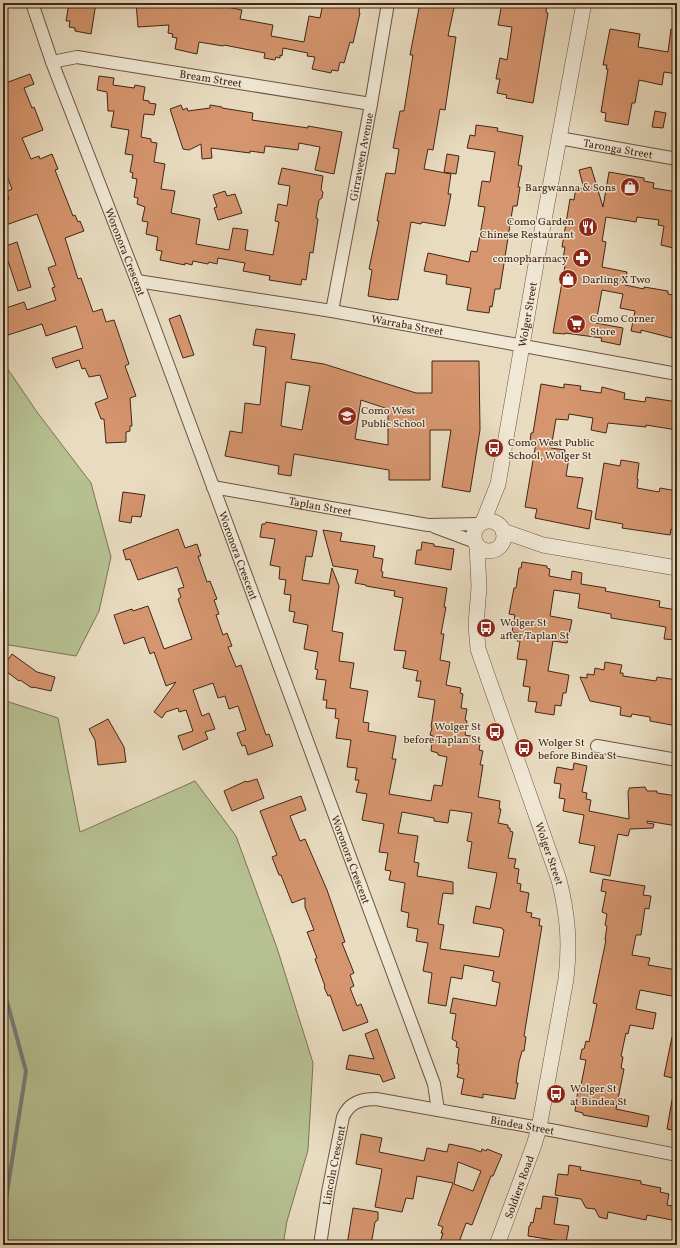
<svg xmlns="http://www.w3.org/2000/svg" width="680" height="1248" font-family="Vollkorn,serif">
<rect width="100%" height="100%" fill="#e8dbbf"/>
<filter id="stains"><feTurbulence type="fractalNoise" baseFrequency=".005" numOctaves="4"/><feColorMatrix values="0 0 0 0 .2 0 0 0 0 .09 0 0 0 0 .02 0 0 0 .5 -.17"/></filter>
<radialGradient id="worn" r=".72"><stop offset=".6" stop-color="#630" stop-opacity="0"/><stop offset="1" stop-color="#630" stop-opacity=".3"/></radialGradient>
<!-- green -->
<g fill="#b6c091" stroke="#7c7354">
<polygon points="3,362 37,412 91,483 111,557 99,611 76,656 3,644"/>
<polygon points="3,700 58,718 80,832 195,781 236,836 277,948 313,1063 308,1150 287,1221 283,1245 3,1245"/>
</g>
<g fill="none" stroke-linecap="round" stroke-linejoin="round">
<!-- stream -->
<polyline stroke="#777e7a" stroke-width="4" points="3,987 26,1071 3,1218"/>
</g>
<!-- building -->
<g fill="#d5956e" stroke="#422617" fill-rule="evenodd">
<polygon points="69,3 96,3 91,34 75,31 75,28 69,27 70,21 66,21"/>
<polygon points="136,3 207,3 242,10 240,19 273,25 271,36 304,42 309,16 320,18 323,3 360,3 359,13 360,13 353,43 350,42 344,63 340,62 338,71 332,70 331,73 312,69 315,57 307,56 308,53 283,48 282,56 280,55 280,58 276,57 275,60 264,58 265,53 224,45 223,46 199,42 197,54 175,49 177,38 172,37 173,34 168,33 169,25 138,27"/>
<polygon points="420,3 455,3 448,36 456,37 445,110 440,109 433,150 428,149 424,169 451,174 448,194 451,194 445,226 422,222 421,224 411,222 398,300 391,299 391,300 368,296 372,270 369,269 379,221 377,221 386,173 395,174 399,149 393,148 400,111 404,111 413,55 410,55"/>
<polygon points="502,3 512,3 526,5 526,3 547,3 546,12 548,13 533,103 506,98 507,95 497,93 500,79 496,79 500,58 507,60 512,27 498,25"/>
<polygon points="610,29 640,34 638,47 668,52 671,29 677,29 677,74 664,72 662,85 639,80 635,103 632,103 628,125 605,121 606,113 601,112 608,69 606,69 607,65 603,65"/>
<polygon points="30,74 34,84 24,88 32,108 34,107 43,130 22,138 31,159 39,156 40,159 52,154 58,169 55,170 73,216 75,215 78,222 80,221 84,231 65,238 78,279 81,278 93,312 102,309 106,322 114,320 129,364 125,366 136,396 130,398 132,426 130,426 130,431 126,432 126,442 106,443 104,419 101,419 95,403 108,398 100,375 89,377 85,368 82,369 79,360 56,368 52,358 83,348 76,326 46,336 42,324 5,336 3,330 3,309 24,302 27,310 56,300 52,288 55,287 48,268 56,265 37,214 3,226 3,202 9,199 6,192 12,189 3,166 3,84"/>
<polygon points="99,76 114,78 113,85 134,88 135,85 145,87 143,100 149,101 149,103 156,104 154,115 144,114 141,137 151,139 151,142 157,143 154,162 165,164 161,189 175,191 171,213 200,219 196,244 229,250 233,228 248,230 245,250 273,255 279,222 275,221 278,204 287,206 290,186 278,184 282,168 323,176 321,190 323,192 322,198 319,200 316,218 318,219 313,253 310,252 306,280 302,279 301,285 269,280 270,276 243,271 245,263 218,258 217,264 209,262 208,264 193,261 192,265 185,263 185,265 160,260 162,251 156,250 158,237 146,234 148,222 142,221 145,207 137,204 138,198 134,197 137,179 132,178 133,173 130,172 133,155 125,154 129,130 111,127 114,111 108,111 107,92 97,90"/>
<polygon points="181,105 183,110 187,108 188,111 210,108 210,105 222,107 222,108 253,113 252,120 308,128 308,126 342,132 334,174 315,170 320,147 299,143 298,150 265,146 264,153 250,151 250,153 211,148 212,158 202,159 201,144 189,150 183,149 170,109"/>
<polygon points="655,111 666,113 663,128 652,127"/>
<polygon points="476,125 498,128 497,131 523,136 518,165 522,166 518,187 520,187 517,206 513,206 500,289 495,289 492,307 490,306 489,313 467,310 471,288 446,284 447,275 424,271 428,253 469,262 471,251 477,252 485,207 478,206 482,181 490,182 495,152 467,148 470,135 475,136"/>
<polygon points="447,154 459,156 456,174 444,172"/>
<polygon points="591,167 603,207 609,172 644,178 644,181 654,183 653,188 677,192 677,249 661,245 664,226 658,225 659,220 637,217 636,222 606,217 602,241 606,242 602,267 627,272 625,285 644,289 644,287 668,291 668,294 677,296 677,320 675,333 673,333 672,338 641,330 641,333 631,331 635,311 620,308 623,294 602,290 596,323 623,328 620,345 601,341 602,338 565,333 565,334 553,333 566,260 563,259 565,247 562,247 570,199 574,200 576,188 584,189 579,170"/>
<polygon points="225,191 227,196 235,194 242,213 218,220 214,208 217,207 213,195"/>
<polygon points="17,242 31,287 18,291 8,261 3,262 3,247"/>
<polygon points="180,315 194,355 183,358 169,319"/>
<path d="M256 329 295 334 291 359 324 364 416 393H432V361H479L480 430 470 492 442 487 451 430H430V480H389V470L294 454 291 476 278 474 279 466 225 456 230 431 242 433 245 403 260 405 266 347 253 345ZM286 382 310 386 302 430 281 426ZM361 400 388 409V445L355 439Z"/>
<polygon points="541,384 564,388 564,384 581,386 580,390 601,393 602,387 625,393 624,399 645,402 646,397 677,402 677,430 646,425 646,427 608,423 606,433 591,430 593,418 569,414 568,420 556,419 551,448 565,450 564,457 569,458 566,476 583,478 577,508 592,511 589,529 535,518 537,509 525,507 536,443 530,442 531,433 533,433"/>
<polygon points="621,460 639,463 637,479 638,479 637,488 659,492 660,488 677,491 677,530 671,529 670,535 622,528 623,524 595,519 604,463 620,466"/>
<polygon points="123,492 145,495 141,517 132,516 131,523 119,521"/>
<path d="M266 522 317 531 312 557 306 556 302 580 329 584 332 568 339 586 332 631 343 633 339 661 354 663 350 688 368 691 363 722 369 723 368 731 396 736 392 759H396L389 794 431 801 434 785 442 786 447 757 438 755V753L431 751 433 736 430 735 432 728 431 727 435 700 418 697 421 681H416L418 671 403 668 406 651 394 650 403 598 394 596 395 591 366 586V585L355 583 358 570 333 566 323 530 342 533 340 541 375 546 373 557 383 559 381 571 383 572 382 577 447 588 444 607H446L441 634H444L440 660 450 662 446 685 461 688 460 693 463 694 461 708 467 709 465 720 467 721 465 735 481 738 479 750 483 751 480 765H483L478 797 500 801 499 809H501L498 823 508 825V828H510V831L513 832 508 858 516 859 514 868 519 869 517 883 521 884 520 891 529 893 526 912 532 913 531 917 540 919 539 926H542L524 1036 526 1037 524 1051H522L519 1062 516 1083H518L515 1099 483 1094V1098L461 1094 464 1079 457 1077 459 1069H458L459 1064H457L459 1048 456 1047 457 1042 452 1039 456 1014 450 1013 453 998 496 1006 500 983 492 981 494 971 464 965 462 979 451 977 446 1006 428 1003 432 973 423 971 428 943 416 941 418 929 407 927 409 913 401 911 405 883 389 880 391 871 385 870 388 853 379 852 384 824 362 820 367 794 356 792 359 780H355L357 768 347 767 351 740 336 738 339 719 335 718 336 709 326 708 327 700H323L326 680 316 679 318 670 315 669 318 652 304 649 308 625 293 622 295 612 289 611 291 595 284 594 286 580 279 579 280 567 270 565 275 539 260 537 262 524H265ZM450 810 472 813 467 841 472 842 468 868 497 873 490 909 476 906 473 923 502 928V929L504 930 499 957 440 949 444 925 438 924 443 893 453 894V882L417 876 419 863 414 862 418 836 398 833 402 812 434 818V821L448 823Z"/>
<polygon points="178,529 185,548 197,544 201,556 198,556 207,582 210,581 217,599 214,600 219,614 216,615 223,635 227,633 232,646 228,647 236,667 241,665 266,735 269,734 273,746 248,755 245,745 242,746 237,733 246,730 238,706 229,709 225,696 218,698 213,683 193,690 202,716 209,713 215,729 205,732 208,739 183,750 178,736 193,731 186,710 179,712 178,708 166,712 162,718 154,712 176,682 166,686 154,652 150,654 144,637 124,644 114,615 132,609 133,611 148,606 164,649 192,639 178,599 181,597 178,589 184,587 177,567 138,580 130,559 126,560 123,550"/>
<polygon points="422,542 434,544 434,546 454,549 451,570 415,564 417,550 421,550"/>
<polygon points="522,562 547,566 547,568 550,569 549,576 571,580 572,571 582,573 581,584 606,588 605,591 660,601 659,607 677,610 676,640 664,639 666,627 611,618 611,614 578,608 580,594 554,590 550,616 572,620 567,643 553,641 548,671 569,675 566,693 563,693 561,706 555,705 554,715 535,712 537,702 528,701 530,687 523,686 527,660 517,659 520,641 517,641 518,633 512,632 515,615 509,614 514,588 516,588 519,568 521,568"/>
<polygon points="12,654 37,672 55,677 51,691 33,687 32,688 20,680 19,681 3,669 3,667"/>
<polygon points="605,662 622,665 620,673 623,673 623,676 656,681 657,677 677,680 677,726 650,721 650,717 632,714 631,717 620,715 621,707 590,701 580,677 587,678 587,674 594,675 595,668 604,670"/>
<polygon points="108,719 124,747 126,762 98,765 95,740 89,729"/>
<polygon points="574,763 587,766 582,792 587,793 586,799 591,800 589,811 629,819 628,791 629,790 629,788 645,787 647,791 657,791 657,793 677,796 677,826 647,821 647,823 654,824 653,828 630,829 628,836 618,834 610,876 590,872 595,846 579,843 584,815 563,811 565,799 559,798 561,784 554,783 557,767 573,770"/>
<polygon points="257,779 264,798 232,811 224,791 246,781 247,782"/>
<polygon points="301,796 306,810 290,816 300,841 305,839 327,890 345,942 342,943 354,973 350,975 354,986 350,988 357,1006 361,1004 368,1022 343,1031 330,995 328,996 324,987 325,986 315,959 317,958 307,932 314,930 305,907 305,898 292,903 281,875 279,875 272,857 277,855 260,811"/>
<polygon points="603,879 645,886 643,895 651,896 649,909 645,908 641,935 636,935 632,955 650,958 648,965 677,970 677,997 640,990 636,1009 656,1013 653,1029 630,1025 628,1034 626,1033 621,1056 623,1057 621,1068 624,1069 616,1109 649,1116 647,1127 583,1115 583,1113 575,1111 578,1089 580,1090 586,1060 580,1059 582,1049 584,1049 586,1041 589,1042 597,1004 593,1003 606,940 605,940 607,926 605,925 607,914 602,912 606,892 601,891"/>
<polygon points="377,1029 395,1078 383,1082 380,1075 346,1069 349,1055 374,1059 365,1034"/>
<polygon points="672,1037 677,1038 677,1079 664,1076"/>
<polygon points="672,1100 677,1101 677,1131 667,1129"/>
<path d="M361 1134 382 1138 379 1152 424 1161 427 1148 447 1152 449 1144 473 1149 481 1152 482 1149 486 1151 487 1149 502 1155 493 1176H491L472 1225 466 1223 458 1245H439L443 1233H441L443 1227 438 1225 453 1183 417 1176 413 1199 406 1198 402 1212 375 1207 382 1169 356 1164ZM458 1162 481 1171 473 1191 454 1184Z"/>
<polygon points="569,1165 581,1167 580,1170 641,1181 641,1184 661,1188 660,1192 669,1194 667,1205 677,1207 677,1221 647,1215 646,1220 608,1212 607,1219 599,1217 595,1209 586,1208 581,1199 555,1195 558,1174 568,1175"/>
<polygon points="543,1196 558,1198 554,1224 569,1226 566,1242 528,1236 529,1226 530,1226 531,1222 533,1223 536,1208 541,1209"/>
<polygon points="353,1208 378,1212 378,1220 375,1222 371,1245 347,1245"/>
</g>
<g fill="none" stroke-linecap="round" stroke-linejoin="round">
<defs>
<g id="minor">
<path id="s1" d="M32 3 52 62 137 281 434 1084 438 1110"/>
<path id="s2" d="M52 62 77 57 371 104"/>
<path id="s3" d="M559 138 677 159"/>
<path id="s4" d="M137 281 332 311 677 374"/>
<path id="s5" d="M332 311 371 104 388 3"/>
<path id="s6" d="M213 487 428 525 479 524"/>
<polyline points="435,527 475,542"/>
<polyline points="597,746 677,760"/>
<path id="s7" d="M320 1245 328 1192 343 1117C349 1103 360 1099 376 1099L556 1131 677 1155"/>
</g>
<g id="tertiary">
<circle cx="489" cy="536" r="15"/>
<path id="s8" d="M483 522 498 484 539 247 584 3"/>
<polyline points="503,531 543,545 677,568"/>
<path id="s9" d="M477 545 479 587 476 625 478 649 559 880C568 916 570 943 566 979L539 1128 534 1145 497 1245"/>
</g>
</defs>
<!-- minor casing -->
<use href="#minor" stroke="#6c5341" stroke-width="14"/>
<!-- tertiary casing -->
<use href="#tertiary" stroke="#6c5341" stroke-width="16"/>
<!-- minor -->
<use href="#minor" stroke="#f0e8d5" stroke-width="12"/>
<!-- tertiary -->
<use href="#tertiary" stroke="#f0e8d5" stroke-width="15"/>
</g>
<!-- icons -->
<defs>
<symbol id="shop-disc" viewBox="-11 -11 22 22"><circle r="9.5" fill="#8f2418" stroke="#f0e8d5"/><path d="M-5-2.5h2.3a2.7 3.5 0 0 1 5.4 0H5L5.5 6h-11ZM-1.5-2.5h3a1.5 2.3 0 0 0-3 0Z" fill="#fff"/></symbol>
<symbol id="restaurant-disc" viewBox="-11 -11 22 22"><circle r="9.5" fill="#8f2418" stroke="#f0e8d5"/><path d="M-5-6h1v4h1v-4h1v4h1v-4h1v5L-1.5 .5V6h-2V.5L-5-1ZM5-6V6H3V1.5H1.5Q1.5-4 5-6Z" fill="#fff"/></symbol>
<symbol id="pharmacy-disc" viewBox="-11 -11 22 22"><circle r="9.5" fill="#8f2418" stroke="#f0e8d5"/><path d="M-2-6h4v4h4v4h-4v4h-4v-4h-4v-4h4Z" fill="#fff"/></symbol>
<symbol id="supermarket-disc" viewBox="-11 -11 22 22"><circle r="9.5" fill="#8f2418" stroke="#f0e8d5"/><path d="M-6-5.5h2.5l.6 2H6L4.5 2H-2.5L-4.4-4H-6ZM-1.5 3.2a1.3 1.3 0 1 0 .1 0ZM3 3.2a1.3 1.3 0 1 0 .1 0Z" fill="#fff"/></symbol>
<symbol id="school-disc" viewBox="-11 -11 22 22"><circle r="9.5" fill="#8f2418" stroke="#f0e8d5"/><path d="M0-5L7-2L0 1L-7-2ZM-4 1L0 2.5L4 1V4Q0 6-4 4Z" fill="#fff"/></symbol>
<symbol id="bus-disc" viewBox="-11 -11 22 22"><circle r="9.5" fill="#8f2418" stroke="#f0e8d5"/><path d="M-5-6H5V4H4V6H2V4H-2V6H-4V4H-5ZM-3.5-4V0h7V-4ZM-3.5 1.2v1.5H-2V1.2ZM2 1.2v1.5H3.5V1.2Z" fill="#fff"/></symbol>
</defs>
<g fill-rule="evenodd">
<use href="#shop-disc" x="619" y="176" width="22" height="22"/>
<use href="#restaurant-disc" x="577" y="216" width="22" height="22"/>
<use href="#pharmacy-disc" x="571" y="247" width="22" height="22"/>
<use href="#shop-disc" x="557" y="268" width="22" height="22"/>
<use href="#supermarket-disc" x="565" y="313" width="22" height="22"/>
<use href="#school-disc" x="336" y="405" width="22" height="22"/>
<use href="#bus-disc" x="483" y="437" width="22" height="22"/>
<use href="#bus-disc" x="475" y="617" width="22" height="22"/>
<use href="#bus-disc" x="484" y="721" width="22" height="22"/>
<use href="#bus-disc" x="513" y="737" width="22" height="22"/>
<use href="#bus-disc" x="545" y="1083" width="22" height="22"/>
</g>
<g text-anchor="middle" stroke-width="3" stroke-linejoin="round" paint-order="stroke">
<!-- street labels -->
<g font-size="11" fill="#422617" stroke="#f0e8d5">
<text dy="4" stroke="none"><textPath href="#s2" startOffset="161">Bream Street</textPath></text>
<text dy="4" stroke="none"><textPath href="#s3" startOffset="60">Taronga Street</textPath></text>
<text dy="4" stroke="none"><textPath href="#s5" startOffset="157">Girraween Avenue</textPath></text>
<text dy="4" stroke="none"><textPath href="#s1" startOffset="266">Woronora Crescent</textPath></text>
<text dy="4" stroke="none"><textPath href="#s8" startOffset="213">Wolger Street</textPath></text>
<text dy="4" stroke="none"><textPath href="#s4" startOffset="274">Warraba Street</textPath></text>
<text dy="4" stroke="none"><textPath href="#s6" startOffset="109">Taplan Street</textPath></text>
<text dy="4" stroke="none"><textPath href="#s1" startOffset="590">Woronora Crescent</textPath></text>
<text dy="4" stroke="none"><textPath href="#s9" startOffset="321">Wolger Street</textPath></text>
<text dy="4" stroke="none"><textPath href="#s1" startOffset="914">Woronora Crescent</textPath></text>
<text dy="4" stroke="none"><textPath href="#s7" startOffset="319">Bindea Street</textPath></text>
<text dy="4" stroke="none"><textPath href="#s7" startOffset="81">Lincoln Crescent</textPath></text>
<text transform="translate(519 1187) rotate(-70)" y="4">Soldiers Road</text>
</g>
<!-- poi labels -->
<g font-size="11" fill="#422617" stroke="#f0e8d5" text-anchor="start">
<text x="616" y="191" text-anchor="end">Bargwanna &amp; Sons</text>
<text x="574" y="225" text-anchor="end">Como Garden<tspan x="574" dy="13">Chinese Restaurant</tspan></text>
<text x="568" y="262" text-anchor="end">comopharmacy</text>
<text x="582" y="283">Darling X Two</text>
<text x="590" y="322">Como Corner<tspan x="590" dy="13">Store</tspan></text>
<text x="361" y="414">Como West<tspan x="361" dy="13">Public School</tspan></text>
<text x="508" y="446">Como West Public<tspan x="508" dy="13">School, Wolger St</tspan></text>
<text x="500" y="626">Wolger St<tspan x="500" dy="13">after Taplan St</tspan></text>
<text x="481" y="730" text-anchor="end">Wolger St<tspan x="481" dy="13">before Taplan St</tspan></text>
<text x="538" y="746">Wolger St<tspan x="538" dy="13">before Bindea St</tspan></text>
<text x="570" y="1092">Wolger St<tspan x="570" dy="13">at Bindea St</tspan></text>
</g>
</g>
<!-- margin -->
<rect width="680" height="1248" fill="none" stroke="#e8dbbf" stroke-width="16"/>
<rect x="4" y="4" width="672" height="1240" fill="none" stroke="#422617" stroke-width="2"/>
<rect x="8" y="8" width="664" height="1232" fill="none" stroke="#422617"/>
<rect width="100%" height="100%" filter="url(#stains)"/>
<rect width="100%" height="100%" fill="url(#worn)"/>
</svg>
